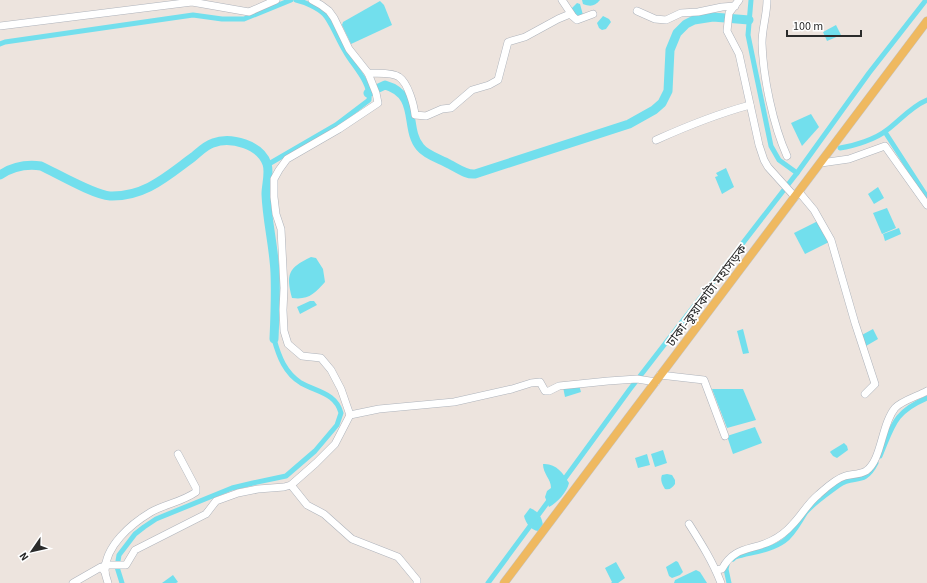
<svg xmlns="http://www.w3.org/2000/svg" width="927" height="583" font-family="'Source Sans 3','Noto Sans Bengali',sans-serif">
<rect width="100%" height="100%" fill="#ede4de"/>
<!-- water -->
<g fill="#72dfed">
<path d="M582 0H600C595 6 591 7 583 4Z"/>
<polygon points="380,1 384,5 392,25 351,44 342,25 343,22"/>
<polygon points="577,3 580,4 583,15 578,17 571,9"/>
<polygon points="603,16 609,19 611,22 606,29 602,30 599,28 597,23"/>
<polygon points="836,25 841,35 827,41 823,32"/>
<polygon points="811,114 819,127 802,146 791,123"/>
<polygon points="726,168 734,187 722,194 715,177 718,176 716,173"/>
<polygon points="878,187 884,198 874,204 868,194"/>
<polygon points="887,208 896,228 882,234 873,213"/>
<polygon points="818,221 829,242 805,254 794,233"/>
<polygon points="899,228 901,234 885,241 883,234"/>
<path d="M311 257 316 258 323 269 325 282C314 294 309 300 292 298 286 274 288 268 311 257Z"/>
<polygon points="310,301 314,301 317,305 300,314 297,307"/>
<polygon points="743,329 749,353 743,354 737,331"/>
<polygon points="873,329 878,339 866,346 860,336"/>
<polygon points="579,385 581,392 565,397 563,387"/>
<polygon points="712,389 743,389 756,420 727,428"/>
<polygon points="755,427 762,443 733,454 727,436"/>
<polygon points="844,443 847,446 848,450 837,458 833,456 830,452 831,451"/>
<polygon points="663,450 667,463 655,467 651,454"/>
<polygon points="647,454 650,465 638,468 635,458"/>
<path d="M543 464C556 463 563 473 569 483 567 492 557 503 549 507L545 497 547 491 551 488C551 479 543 474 543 464Z"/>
<path d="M667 474 672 475 675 480V484C672 488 670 490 665 489 662 484 660 480 662 475Z"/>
<path d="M530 508C539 512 542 517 543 526L538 531C531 530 526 524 524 516Z"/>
<polygon points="676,561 678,562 683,572 680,575 672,578 669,576 666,567"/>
<polygon points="616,562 625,578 618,583 611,583 612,582 605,568"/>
<polygon points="696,570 700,572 707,583 674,583 675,580"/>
<polygon points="173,575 178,582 176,583 162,583"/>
</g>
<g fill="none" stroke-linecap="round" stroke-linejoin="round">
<!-- canal -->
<g stroke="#72dfed" stroke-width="5">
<polyline points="751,0 748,35 771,146 779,160 797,173"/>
<polyline points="0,44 5,42 193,15 222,19 244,19 291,0"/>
<polyline points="885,132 927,197"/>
<path d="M840 148C854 146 876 139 887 130 900 120 912 106 927 100"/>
<path d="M267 165 336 125 369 100C371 82 353 66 345 51 339 42 331 21 324 14 318 8 305 2 296 0"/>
<path d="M880 456C893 425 894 412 927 398"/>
<polyline points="563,481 630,389 797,173 869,73 926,0"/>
<path d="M733 559 735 557C751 552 770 551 784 541 794 534 799 522 806 512 816 501 827 494 839 485 854 474 864 487 876 463"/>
<polyline points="727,565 726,569 729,583"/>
<path d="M122 583 117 567 119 555 135 534 144 527 156 519 232 488 253 483 286 476 315 451 337 425 341 413C336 393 317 392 301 383 285 373 279 357 274 339"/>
<polyline points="488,583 550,499"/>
</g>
<!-- river -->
<g stroke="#72dfed" stroke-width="9">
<path d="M368 93 385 85C420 95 404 128 420 147 426 155 440 159 449 164 457 168 466 175 475 174L629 124 654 110 662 103 668 91 670 50 677 33 686 24 694 20 713 17 749 20"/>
<path d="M0 175C12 167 27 164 41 166 58 174 94 195 110 196 145 197 167 176 193 157 199 152 206 145 213 143 231 136 261 145 267 164 270 173 266 185 266 194 267 221 274 247 275 273 276 295 275 317 274 339"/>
</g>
<defs>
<g id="minor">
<polyline points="562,0 572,15"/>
<polyline points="739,0 729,13 727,31 739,54 759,145 764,160 768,167 795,197"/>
<path d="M767 0C767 15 762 28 762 43 763 77 773 125 787 156"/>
<polyline points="637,11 655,19 666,20 681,13 698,12 722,7 735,6"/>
<polyline points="0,26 192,2 249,12 276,0"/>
<path d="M368 73C377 74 392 72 399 77 408 83 414 105 415 115L426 116 442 109 451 108 472 90 489 85 498 80 508 42 525 37 558 19 570 14 577 20 593 14"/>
<path d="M656 140C687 126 717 114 750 105"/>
<polyline points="821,163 849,159 885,146 927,205"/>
<polyline points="799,192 814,210 831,240 855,323 875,384 865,394"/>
<polyline points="660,375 704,380 725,436"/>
<polyline points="350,415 379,409 454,402 512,389 531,383 540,382 545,391 549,391 559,386 608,381 637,379 656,382"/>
<polyline points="291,485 307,505 324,514 352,539 398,557 417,580 417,583"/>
<path d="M689 524C701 543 713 562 721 583"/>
<polyline points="105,565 126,565 135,550 206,514 216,501 238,493 258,489 284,487 291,485 316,463 335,444 350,415 341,389 331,370 321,358 302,356 288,344 284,331 283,310 284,288 281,229 276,214 274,197 274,179 279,170 287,159 339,129 378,103 376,93 368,73 349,49 334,18 329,11 321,5 312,0"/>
<path d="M716 570 722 569C734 546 751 551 771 541 779 537 786 532 792 525 802 515 807 504 818 495 826 488 835 479 845 476 852 474 859 475 866 471 882 460 881 425 895 408 901 401 918 396 927 391"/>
<polyline points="73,583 101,567 105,572"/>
<path d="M108 583C107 579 105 575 105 571 105 546 131 524 151 512 165 504 182 502 196 492V488L178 454"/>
</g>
<polyline id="major" points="504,583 927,21"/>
</defs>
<!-- minor casing -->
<use href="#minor" stroke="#aeb3bb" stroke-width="8"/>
<!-- major casing -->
<use href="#major" stroke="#c4c4c4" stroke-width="9"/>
<!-- minor -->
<use href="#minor" stroke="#fff" stroke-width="7"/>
<!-- major -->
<use href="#major" stroke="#efb960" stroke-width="8"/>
</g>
<g text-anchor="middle" stroke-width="3.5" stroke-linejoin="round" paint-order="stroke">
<!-- street labels -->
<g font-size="13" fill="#2b2b2b" stroke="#fff">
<text transform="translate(706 295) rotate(-53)" y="5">ঢাকা-কুয়াকাটা মহাসড়ক</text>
</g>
</g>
<!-- north arrow -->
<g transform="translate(32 551) rotate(236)" stroke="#ffffff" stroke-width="3" paint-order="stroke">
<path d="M0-3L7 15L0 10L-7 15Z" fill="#2b2b2b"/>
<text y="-6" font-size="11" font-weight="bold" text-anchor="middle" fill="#2b2b2b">N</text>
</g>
<!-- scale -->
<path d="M787 30v6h74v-6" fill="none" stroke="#2b2b2b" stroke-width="2"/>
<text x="793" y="30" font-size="12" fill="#2b2b2b" stroke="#ffffff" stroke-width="3" paint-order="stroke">100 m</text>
</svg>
